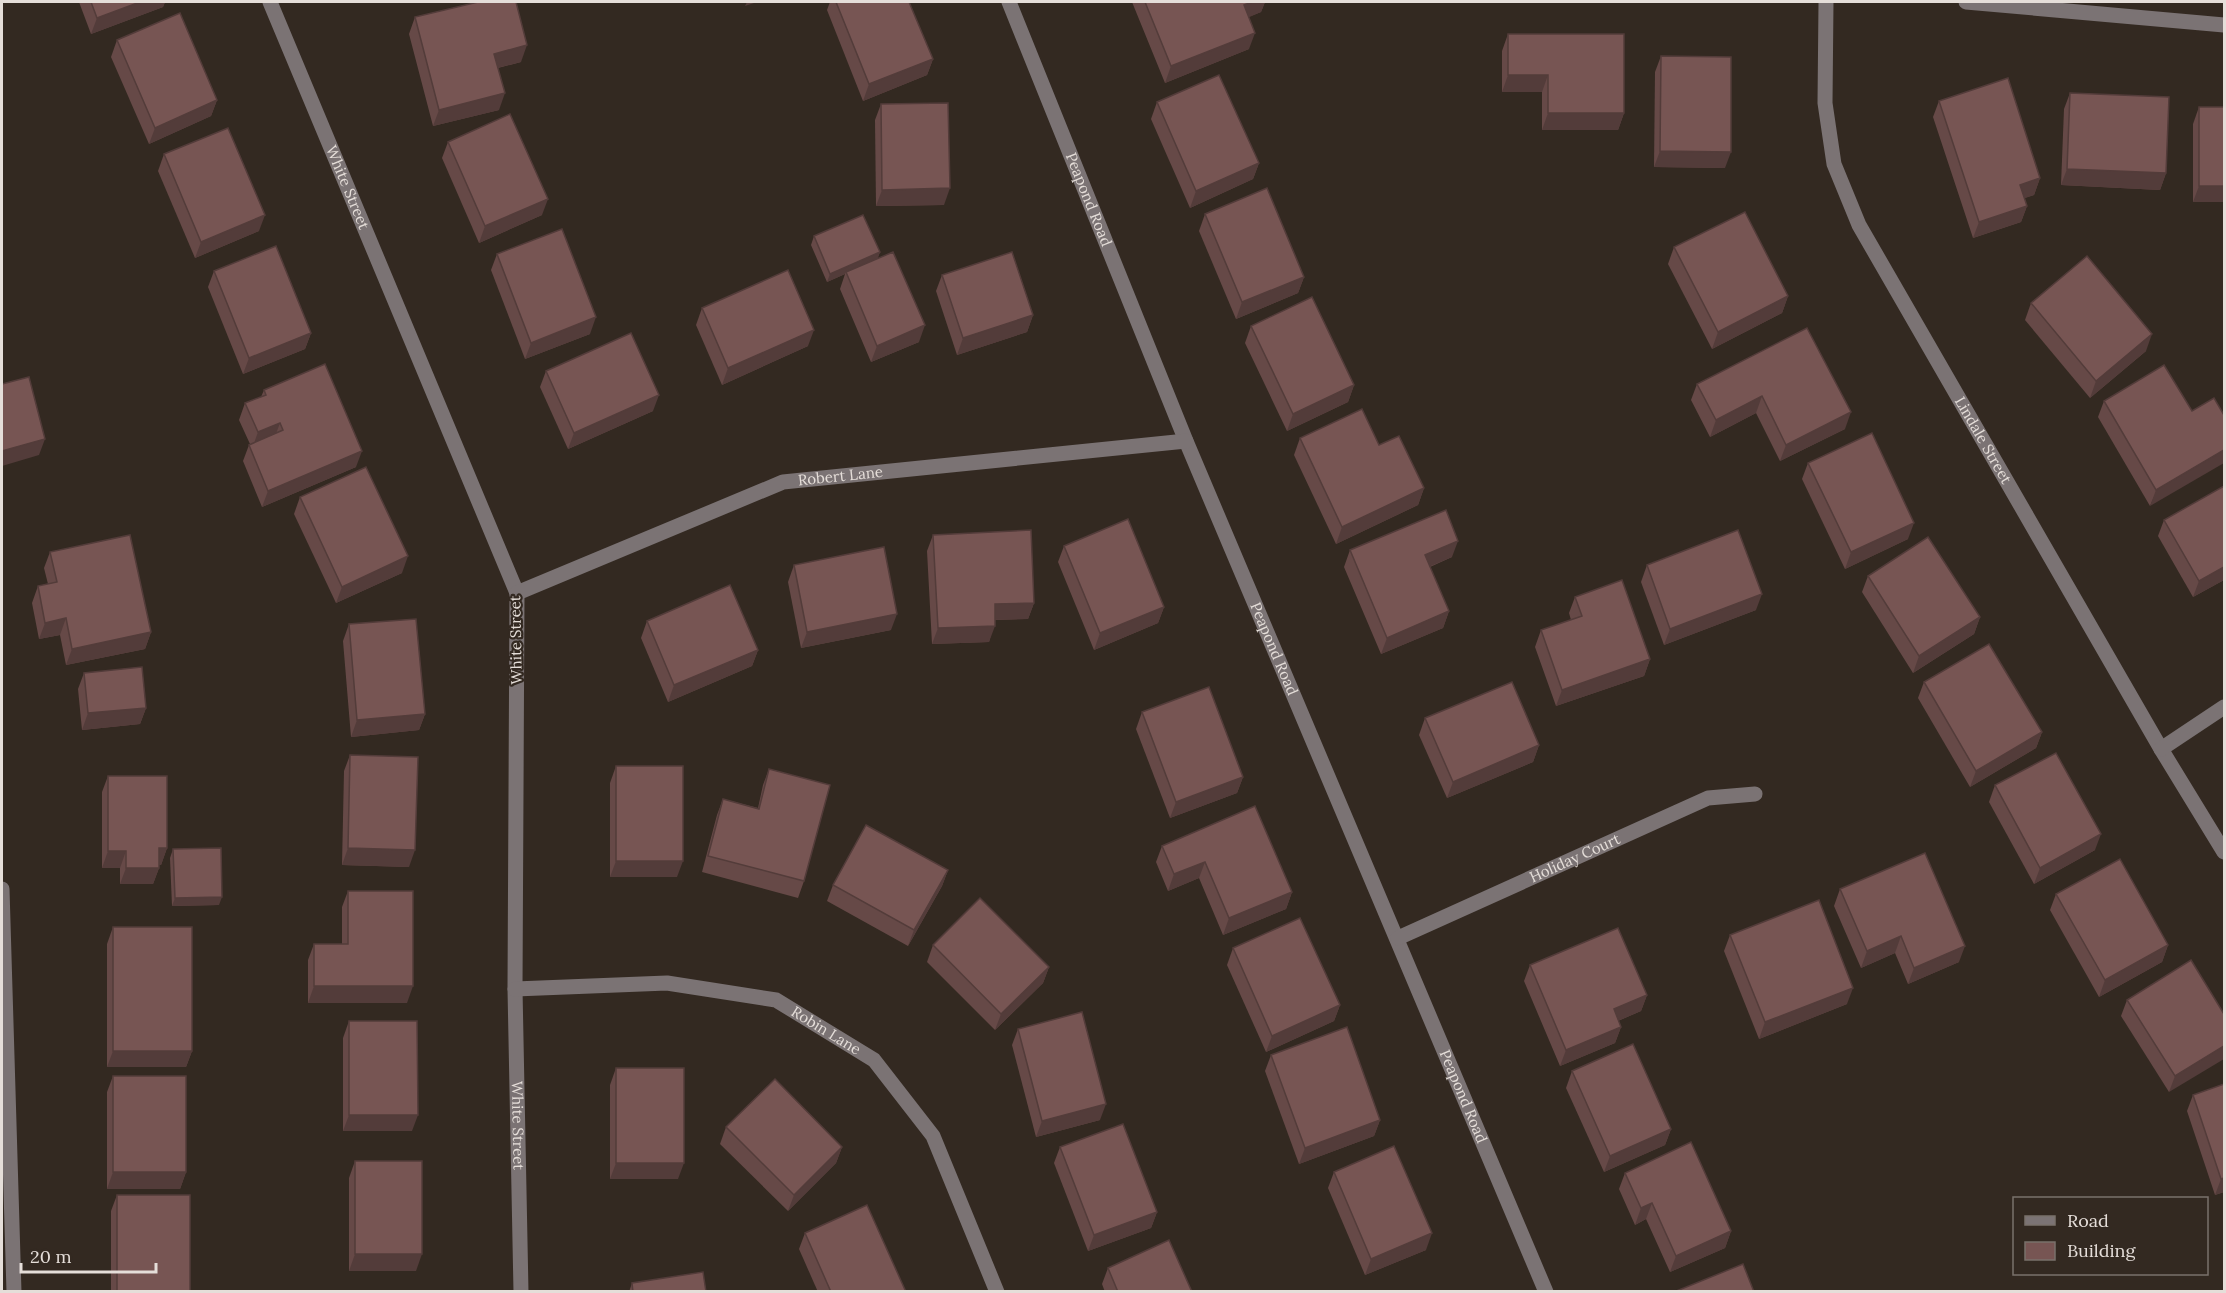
<svg xmlns="http://www.w3.org/2000/svg" width="2226" height="1293" font-family="Lora,serif">
<rect width="100%" height="100%" fill="#332921"/>
<g fill="none" stroke-linecap="round" stroke-linejoin="round">
<!-- minor -->
<g stroke="#7b7374" stroke-width="15">
<path id="s1" d="M270 2 517 593 515 989 521 1292"/>
<path id="s2" d="M1009 2 1186 441 1546 1292"/>
<path id="s3" d="M1826 2 1825 103 1834 164 1859 225 2161 749 2224 852"/>
<polyline points="1966,2 2224,25"/>
<path id="s4" d="M517 593 783 482 1186 441"/>
<polyline points="2161,749 2224,707"/>
<polyline points="2,889 14,1292"/>
<path id="s5" d="M1398 938 1708 798 1755 794"/>
<path id="s6" d="M515 989 667 983 776 1000 874 1060 933 1136 997 1292"/>
</g>
</g>
<!-- wall -->
<g fill="#664947">
<polygon points="79,2 165,2 163,7 91,34"/>
<polygon points="830,2 836,2 933,59 927,75 863,101 827,10"/>
<polygon points="1132,2 1265,2 1261,12 1248,17 1249,49 1165,83"/>
<polygon points="415,17 521,62 498,68 499,110 433,126 409,34"/>
<polygon points="1508,34 1624,113 1618,130 1542,130 1542,92 1502,92 1502,51"/>
<polygon points="117,40 217,100 211,116 149,144 111,57"/>
<polygon points="1661,56 1725,168 1654,167 1655,72"/>
<polygon points="2070,93 2166,173 2160,190 2061,185 2064,109"/>
<polygon points="1939,101 2040,178 2034,195 2024,198 2027,206 2021,222 1973,238 1933,117"/>
<polygon points="1157,102 1259,163 1253,179 1190,208 1151,119"/>
<polygon points="881,104 944,205 876,206 875,120"/>
<polygon points="2199,107 2224,202 2193,202 2193,124"/>
<polygon points="448,142 542,215 479,243 442,158"/>
<polygon points="164,154 259,231 195,258 158,171"/>
<polygon points="1205,214 1304,277 1298,293 1236,319 1199,231"/>
<polygon points="814,236 880,252 877,259 919,342 871,362 840,289 845,274 827,282 811,245"/>
<polygon points="1674,247 1788,296 1782,313 1712,349 1668,264"/>
<polygon points="497,254 590,334 525,359 491,270"/>
<polygon points="214,271 311,333 305,349 243,374 208,287"/>
<polygon points="942,275 1033,315 1027,332 957,355 936,291"/>
<polygon points="2031,303 2146,351 2090,398 2025,320"/>
<polygon points="702,308 808,346 722,385 696,325"/>
<polygon points="1251,326 1354,385 1348,402 1287,431 1245,343"/>
<polygon points="1807,328 1845,429 1780,461 1756,413 1710,437 1691,400 1697,384"/>
<polygon points="546,371 653,411 568,449 540,387"/>
<polygon points="264,390 356,467 262,507 243,461 249,445 250,444 239,420 245,403 261,397"/>
<polygon points="2104,401 2192,411 2150,506 2098,417"/>
<polygon points="1300,438 1379,445 1424,488 1418,505 1336,544 1294,455"/>
<polygon points="1808,463 1908,539 1845,569 1802,479"/>
<polygon points="300,497 402,573 336,603 294,514"/>
<polygon points="2164,520 2224,580 2193,597 2158,536"/>
<polygon points="933,535 1034,603 1028,619 995,620 989,642 932,644 927,551"/>
<polygon points="1064,546 1164,607 1158,623 1094,650 1058,562"/>
<polygon points="1350,550 1452,557 1430,567 1449,611 1443,628 1381,654 1344,567"/>
<polygon points="50,552 151,632 145,649 66,665 60,635 39,639 32,603 38,586 48,584 44,568"/>
<polygon points="794,565 891,630 801,648 788,582"/>
<polygon points="1647,565 1756,610 1664,645 1641,582"/>
<polygon points="1868,576 1980,617 1974,634 1913,673 1862,592"/>
<polygon points="1575,597 1650,659 1644,676 1556,706 1535,647 1541,630 1571,620 1569,613"/>
<polygon points="647,621 758,650 752,666 668,702 641,638"/>
<polygon points="349,624 425,714 419,730 351,737 343,641"/>
<polygon points="84,673 146,708 140,724 82,730 78,689"/>
<polygon points="1924,682 2042,732 2036,748 1970,787 1918,698"/>
<polygon points="1142,712 1243,777 1237,793 1170,818 1136,729"/>
<polygon points="1425,718 1539,745 1533,762 1447,798 1419,735"/>
<polygon points="350,755 409,867 342,865 344,771"/>
<polygon points="616,766 677,877 610,877 610,783"/>
<polygon points="769,769 804,881 798,898 702,872 717,815 723,799 758,808 763,785"/>
<polygon points="108,776 167,848 161,865 159,865 159,868 153,884 120,884 120,868 102,868 102,792"/>
<polygon points="1995,785 2095,850 2034,884 1989,802"/>
<polygon points="1162,846 1292,892 1286,909 1223,935 1199,878 1168,891 1156,862"/>
<polygon points="173,849 219,905 172,906 170,858"/>
<polygon points="948,870 942,886 908,946 827,901 833,885"/>
<polygon points="1840,889 1959,962 1908,984 1895,953 1861,968 1834,906"/>
<polygon points="348,891 407,1003 308,1003 308,960 314,944 342,944 342,907"/>
<polygon points="2056,894 2168,945 2162,962 2099,997 2050,910"/>
<polygon points="113,927 192,1051 186,1067 107,1067 107,944"/>
<polygon points="1730,935 1847,1004 1759,1039 1724,951"/>
<polygon points="933,945 1049,967 1043,983 995,1030 927,962"/>
<polygon points="1233,948 1340,1005 1334,1021 1266,1052 1227,965"/>
<polygon points="1530,965 1647,995 1641,1011 1618,1021 1621,1027 1615,1043 1560,1066 1524,981"/>
<polygon points="2127,1000 2224,1014 2169,1092 2121,1016"/>
<polygon points="349,1021 412,1131 343,1131 343,1038"/>
<polygon points="1018,1029 1100,1120 1036,1137 1012,1045"/>
<polygon points="1271,1055 1380,1120 1374,1136 1299,1164 1265,1071"/>
<polygon points="616,1068 678,1179 610,1179 610,1085"/>
<polygon points="1572,1071 1671,1129 1665,1145 1604,1172 1566,1088"/>
<polygon points="113,1076 186,1172 180,1189 107,1189 107,1092"/>
<polygon points="2224,1084 2224,1192 2215,1195 2187,1111 2193,1095"/>
<polygon points="726,1127 842,1147 836,1163 788,1211 720,1144"/>
<polygon points="1060,1147 1157,1212 1151,1228 1088,1251 1054,1163"/>
<polygon points="355,1161 416,1271 349,1271 349,1178"/>
<polygon points="1334,1172 1426,1250 1365,1275 1328,1188"/>
<polygon points="1625,1173 1731,1231 1725,1248 1670,1272 1646,1219 1635,1225 1619,1189"/>
<polygon points="117,1195 190,1292 111,1292 111,1211"/>
<polygon points="805,1233 906,1292 818,1292 799,1249"/>
<polygon points="1108,1268 1192,1292 1105,1292 1102,1284"/>
<polygon points="632,1283 706,1292 629,1292"/>
</g>
<!-- shaded-wall -->
<g fill="#533c3a">
<polygon points="140,2 165,2 163,7 91,34 97,18"/>
<polygon points="747,2 757,2 745,6"/>
<polygon points="1252,2 1265,2 1261,12 1238,22 1244,5"/>
<polygon points="1255,33 1249,49 1165,83 1171,66"/>
<polygon points="527,45 521,62 488,70 494,54"/>
<polygon points="933,59 927,75 863,101 869,84"/>
<polygon points="1508,75 1548,75 1542,92 1502,92"/>
<polygon points="505,93 499,110 433,126 439,110"/>
<polygon points="217,100 211,116 149,144 155,128"/>
<polygon points="1548,113 1624,113 1618,130 1542,130"/>
<polygon points="1660,151 1731,152 1725,168 1654,167"/>
<polygon points="1259,163 1253,179 1190,208 1196,191"/>
<polygon points="2067,169 2166,173 2160,190 2061,185"/>
<polygon points="2040,178 2034,195 2014,202 2020,185"/>
<polygon points="2199,186 2224,186 2224,202 2193,202"/>
<polygon points="950,188 944,205 876,206 882,190"/>
<polygon points="548,199 542,215 479,243 485,226"/>
<polygon points="2027,206 2021,222 1973,238 1979,222"/>
<polygon points="265,215 259,231 195,258 201,242"/>
<polygon points="880,252 877,261 846,272 845,274 827,282 830,274"/>
<polygon points="1304,277 1298,293 1236,319 1242,302"/>
<polygon points="1788,296 1782,313 1712,349 1718,332"/>
<polygon points="1033,315 1027,332 957,355 963,338"/>
<polygon points="596,317 590,334 525,359 531,343"/>
<polygon points="925,325 919,342 871,362 877,346"/>
<polygon points="814,330 808,346 722,385 728,368"/>
<polygon points="311,333 305,349 243,374 249,358"/>
<polygon points="2152,334 2146,351 2090,398 2096,381"/>
<polygon points="1354,385 1348,402 1287,431 1293,414"/>
<polygon points="659,395 653,411 568,449 574,433"/>
<polygon points="1762,396 1756,413 1710,437 1716,420"/>
<polygon points="1851,412 1845,429 1780,461 1786,445"/>
<polygon points="280,423 274,439 252,449 258,432"/>
<polygon points="45,439 39,455 2,466 2,451"/>
<polygon points="2224,450 2224,463 2150,506 2156,490"/>
<polygon points="362,451 356,467 262,507 268,491"/>
<polygon points="1424,488 1418,505 1336,544 1342,527"/>
<polygon points="1914,523 1908,539 1845,569 1851,552"/>
<polygon points="1458,541 1452,557 1419,571 1425,555"/>
<polygon points="408,556 402,573 336,603 342,587"/>
<polygon points="2224,567 2224,580 2193,597 2199,581"/>
<polygon points="1762,594 1756,610 1664,645 1670,629"/>
<polygon points="1034,603 1028,619 989,620 995,604"/>
<polygon points="1164,607 1158,623 1094,650 1100,633"/>
<polygon points="1449,611 1443,628 1381,654 1387,638"/>
<polygon points="897,614 891,630 801,648 807,632"/>
<polygon points="1980,617 1974,634 1913,673 1919,656"/>
<polygon points="66,618 60,635 39,639 45,623"/>
<polygon points="995,626 989,642 932,644 938,628"/>
<polygon points="151,632 145,649 66,665 72,649"/>
<polygon points="758,650 752,666 668,702 674,685"/>
<polygon points="1650,659 1644,676 1556,706 1562,690"/>
<polygon points="146,708 140,724 82,730 88,713"/>
<polygon points="425,714 419,730 351,737 357,720"/>
<polygon points="2042,732 2036,748 1970,787 1976,771"/>
<polygon points="1539,745 1533,762 1447,798 1453,782"/>
<polygon points="1243,777 1237,793 1170,818 1176,802"/>
<polygon points="2101,834 2095,850 2034,884 2040,868"/>
<polygon points="159,848 167,848 161,865 153,865"/>
<polygon points="348,848 415,850 409,867 342,865"/>
<polygon points="108,851 126,851 120,868 102,868"/>
<polygon points="616,861 683,861 677,877 610,877"/>
<polygon points="1205,862 1199,878 1168,891 1174,874"/>
<polygon points="126,868 159,868 153,884 120,884"/>
<polygon points="948,870 942,886 908,946 914,930"/>
<polygon points="1292,892 1286,909 1223,935 1229,918"/>
<polygon points="222,897 219,905 172,906 175,898"/>
<polygon points="1901,936 1895,953 1861,968 1867,951"/>
<polygon points="2168,945 2162,962 2099,997 2105,980"/>
<polygon points="1965,946 1959,962 1908,984 1914,968"/>
<polygon points="1049,967 1043,983 995,1030 1001,1014"/>
<polygon points="314,986 413,986 407,1003 308,1003"/>
<polygon points="1853,988 1847,1004 1759,1039 1765,1022"/>
<polygon points="1647,995 1641,1011 1608,1025 1614,1009"/>
<polygon points="1340,1005 1334,1021 1266,1052 1272,1036"/>
<polygon points="1621,1027 1615,1043 1560,1066 1566,1050"/>
<polygon points="2224,1046 2224,1059 2169,1092 2175,1076"/>
<polygon points="113,1051 192,1051 186,1067 107,1067"/>
<polygon points="1106,1104 1100,1120 1036,1137 1042,1121"/>
<polygon points="349,1115 418,1115 412,1131 343,1131"/>
<polygon points="1380,1120 1374,1136 1299,1164 1305,1148"/>
<polygon points="1671,1129 1665,1145 1604,1172 1610,1156"/>
<polygon points="842,1147 836,1163 788,1211 794,1195"/>
<polygon points="616,1163 684,1163 678,1179 610,1179"/>
<polygon points="113,1172 186,1172 180,1189 107,1189"/>
<polygon points="2224,1178 2224,1192 2215,1195 2221,1179"/>
<polygon points="1652,1203 1646,1219 1635,1225 1641,1208"/>
<polygon points="1157,1212 1151,1228 1088,1251 1094,1235"/>
<polygon points="1731,1231 1725,1248 1670,1272 1676,1256"/>
<polygon points="1432,1233 1426,1250 1365,1275 1371,1259"/>
<polygon points="355,1254 422,1254 416,1271 349,1271"/>
</g>
<!-- building -->
<g fill="#775553" stroke="#533c3a" stroke-width="1.5">
<polygon points="91,2 140,2 97,18"/>
<polygon points="478,2 516,2 527,45 494,54 505,93 439,110 415,17"/>
<polygon points="836,2 909,2 933,59 869,84"/>
<polygon points="1145,2 1252,2 1244,5 1255,33 1171,66"/>
<polygon points="180,13 217,100 155,128 117,40"/>
<polygon points="1508,34 1624,34 1624,113 1548,113 1548,75 1508,75"/>
<polygon points="1661,56 1731,57 1731,152 1660,151"/>
<polygon points="1219,75 1259,163 1196,191 1157,102"/>
<polygon points="2008,78 2040,178 2020,185 2027,206 1979,222 1939,101"/>
<polygon points="2070,93 2169,97 2166,173 2067,169"/>
<polygon points="948,103 950,188 882,190 881,104"/>
<rect x="2199" y="107" width="25" height="79"/>
<polygon points="510,114 548,199 485,226 448,142"/>
<polygon points="228,128 265,215 201,242 164,154"/>
<polygon points="1267,188 1304,277 1242,302 1205,214"/>
<polygon points="1745,212 1788,296 1718,332 1674,247"/>
<polygon points="863,215 880,252 830,274 814,236"/>
<polygon points="562,229 596,317 531,343 497,254"/>
<polygon points="276,246 311,333 249,358 214,271"/>
<polygon points="893,252 925,325 877,346 846,272"/>
<polygon points="1012,252 1033,315 963,338 942,275"/>
<polygon points="2087,256 2152,334 2096,381 2031,303"/>
<polygon points="788,270 814,330 728,368 702,308"/>
<polygon points="1312,297 1354,385 1293,414 1251,326"/>
<polygon points="1807,328 1851,412 1786,445 1762,396 1716,420 1697,384"/>
<polygon points="631,333 659,395 574,433 546,371"/>
<polygon points="325,364 362,451 268,491 249,445 283,430 280,423 258,432 245,403 266,395 264,390"/>
<polygon points="2164,365 2192,411 2214,398 2224,415 2224,450 2156,490 2104,401"/>
<polygon points="29,377 45,439 2,451 2,384"/>
<polygon points="1362,409 1379,445 1399,436 1424,488 1342,527 1300,438"/>
<polygon points="1872,433 1914,523 1851,552 1808,463"/>
<polygon points="366,467 408,556 342,587 300,497"/>
<polygon points="2224,486 2224,567 2199,581 2164,520"/>
<polygon points="1446,510 1458,541 1425,555 1449,611 1387,638 1350,550"/>
<polygon points="1128,519 1164,607 1100,633 1064,546"/>
<polygon points="1031,530 1034,603 995,604 995,626 938,628 933,535"/>
<polygon points="1738,530 1762,594 1670,629 1647,565"/>
<polygon points="130,535 151,632 72,649 66,618 45,623 38,586 57,582 50,552"/>
<polygon points="1928,537 1980,617 1919,656 1868,576"/>
<polygon points="884,547 897,614 807,632 794,565"/>
<polygon points="1622,580 1650,659 1562,690 1541,630 1582,616 1575,597"/>
<polygon points="730,585 758,650 674,685 647,621"/>
<polygon points="416,619 425,714 357,720 349,624"/>
<polygon points="1989,644 2042,732 1976,771 1924,682"/>
<polygon points="142,667 146,708 88,713 84,673"/>
<polygon points="1512,682 1539,745 1453,782 1425,718"/>
<polygon points="1209,687 1243,777 1176,802 1142,712"/>
<polygon points="2056,753 2101,834 2040,868 1995,785"/>
<polygon points="350,755 418,757 415,850 348,848"/>
<rect x="616" y="766" width="67" height="95"/>
<polygon points="769,769 830,785 804,881 708,856 723,799 759,809"/>
<polygon points="108,776 167,776 167,848 159,848 159,868 126,868 126,851 108,851"/>
<polygon points="1255,806 1292,892 1229,918 1205,862 1174,874 1162,846"/>
<polygon points="866,825 948,870 914,930 833,885"/>
<polygon points="221,848 222,897 175,898 173,849"/>
<polygon points="1925,853 1965,946 1914,968 1901,936 1867,951 1840,889"/>
<polygon points="2120,859 2168,945 2105,980 2056,894"/>
<polygon points="348,891 413,891 413,986 314,986 314,944 348,944"/>
<polygon points="980,898 1049,967 1001,1014 933,945"/>
<polygon points="1819,900 1853,988 1765,1022 1730,935"/>
<polygon points="1300,918 1340,1005 1272,1036 1233,948"/>
<rect x="113" y="927" width="79" height="124"/>
<polygon points="1618,928 1647,995 1614,1009 1621,1027 1566,1050 1530,965"/>
<polygon points="2191,960 2224,1014 2224,1046 2175,1076 2127,1000"/>
<polygon points="1082,1012 1106,1104 1042,1121 1018,1029"/>
<polygon points="349,1021 417,1021 418,1115 349,1115"/>
<polygon points="1347,1027 1380,1120 1305,1148 1271,1055"/>
<polygon points="1633,1044 1671,1129 1610,1156 1572,1071"/>
<rect x="616" y="1068" width="68" height="95"/>
<rect x="113" y="1076" width="73" height="96"/>
<polygon points="775,1079 842,1147 794,1195 726,1127"/>
<polygon points="2224,1084 2224,1178 2221,1179 2193,1095"/>
<polygon points="1123,1124 1157,1212 1094,1235 1060,1147"/>
<polygon points="1691,1142 1731,1231 1676,1256 1652,1203 1641,1208 1625,1173"/>
<polygon points="1394,1146 1432,1233 1371,1259 1334,1172"/>
<rect x="355" y="1161" width="67" height="93"/>
<rect x="117" y="1195" width="73" height="97"/>
<polygon points="867,1205 906,1292 831,1292 805,1233"/>
<polygon points="1169,1240 1192,1292 1118,1292 1108,1268"/>
<polygon points="1743,1264 1754,1292 1674,1292"/>
<polygon points="703,1272 706,1292 633,1292 632,1283"/>
</g>
<g text-anchor="middle" stroke-width="4.5" stroke-linejoin="round" paint-order="stroke">
<!-- street labels -->
<g font-size="15" fill="#e5ded9" stroke="#332921">
<text dy="5" stroke="none"><textPath href="#s1" startOffset="201">White Street</textPath></text>
<text dy="5" stroke="none"><textPath href="#s2" startOffset="213">Peapond Road</textPath></text>
<text dy="5" stroke="none"><textPath href="#s3" startOffset="477">Lindale Street</textPath></text>
<text dy="5" stroke="none"><textPath href="#s4" startOffset="346">Robert Lane</textPath></text>
<text transform="translate(516 640) rotate(-91)" y="5">White Street</text>
<text dy="5" stroke="none"><textPath href="#s2" startOffset="699">Peapond Road</textPath></text>
<text dy="5" stroke="none"><textPath href="#s5" startOffset="194">Holiday Court</textPath></text>
<text dy="5" stroke="none"><textPath href="#s6" startOffset="321">Robin Lane</textPath></text>
<text dy="5" stroke="none"><textPath href="#s2" startOffset="1185">Peapond Road</textPath></text>
<text dy="5" stroke="none"><textPath href="#s1" startOffset="1173">White Street</textPath></text>
</g>
</g>
<!-- border -->
<rect width="2226" height="1293" fill="none" stroke="#e5ded9" stroke-width="6"/>
<!-- legend -->
<rect x="2013" y="1197" width="195" height="78" fill="#332921" stroke="#7a716b" stroke-width="1.5"/>
<rect x="2025" y="1216" width="30" height="9" fill="#7b7374" stroke="#7a716b" stroke-width="1.5"/>
<text x="2067" y="1227" font-size="18" fill="#e5ded9">Road</text>
<rect x="2025" y="1242" width="30" height="18" fill="#775553" stroke="#7a716b" stroke-width="1.5"/>
<text x="2067" y="1257" font-size="18" fill="#e5ded9">Building</text>
<!-- scale -->
<path d="M21 1263v9h135v-9" fill="none" stroke="#e5ded9" stroke-width="3"/>
<text x="30" y="1263" font-size="18" fill="#e5ded9" stroke="#332921" stroke-width="4.5" paint-order="stroke">20 m</text>
</svg>
